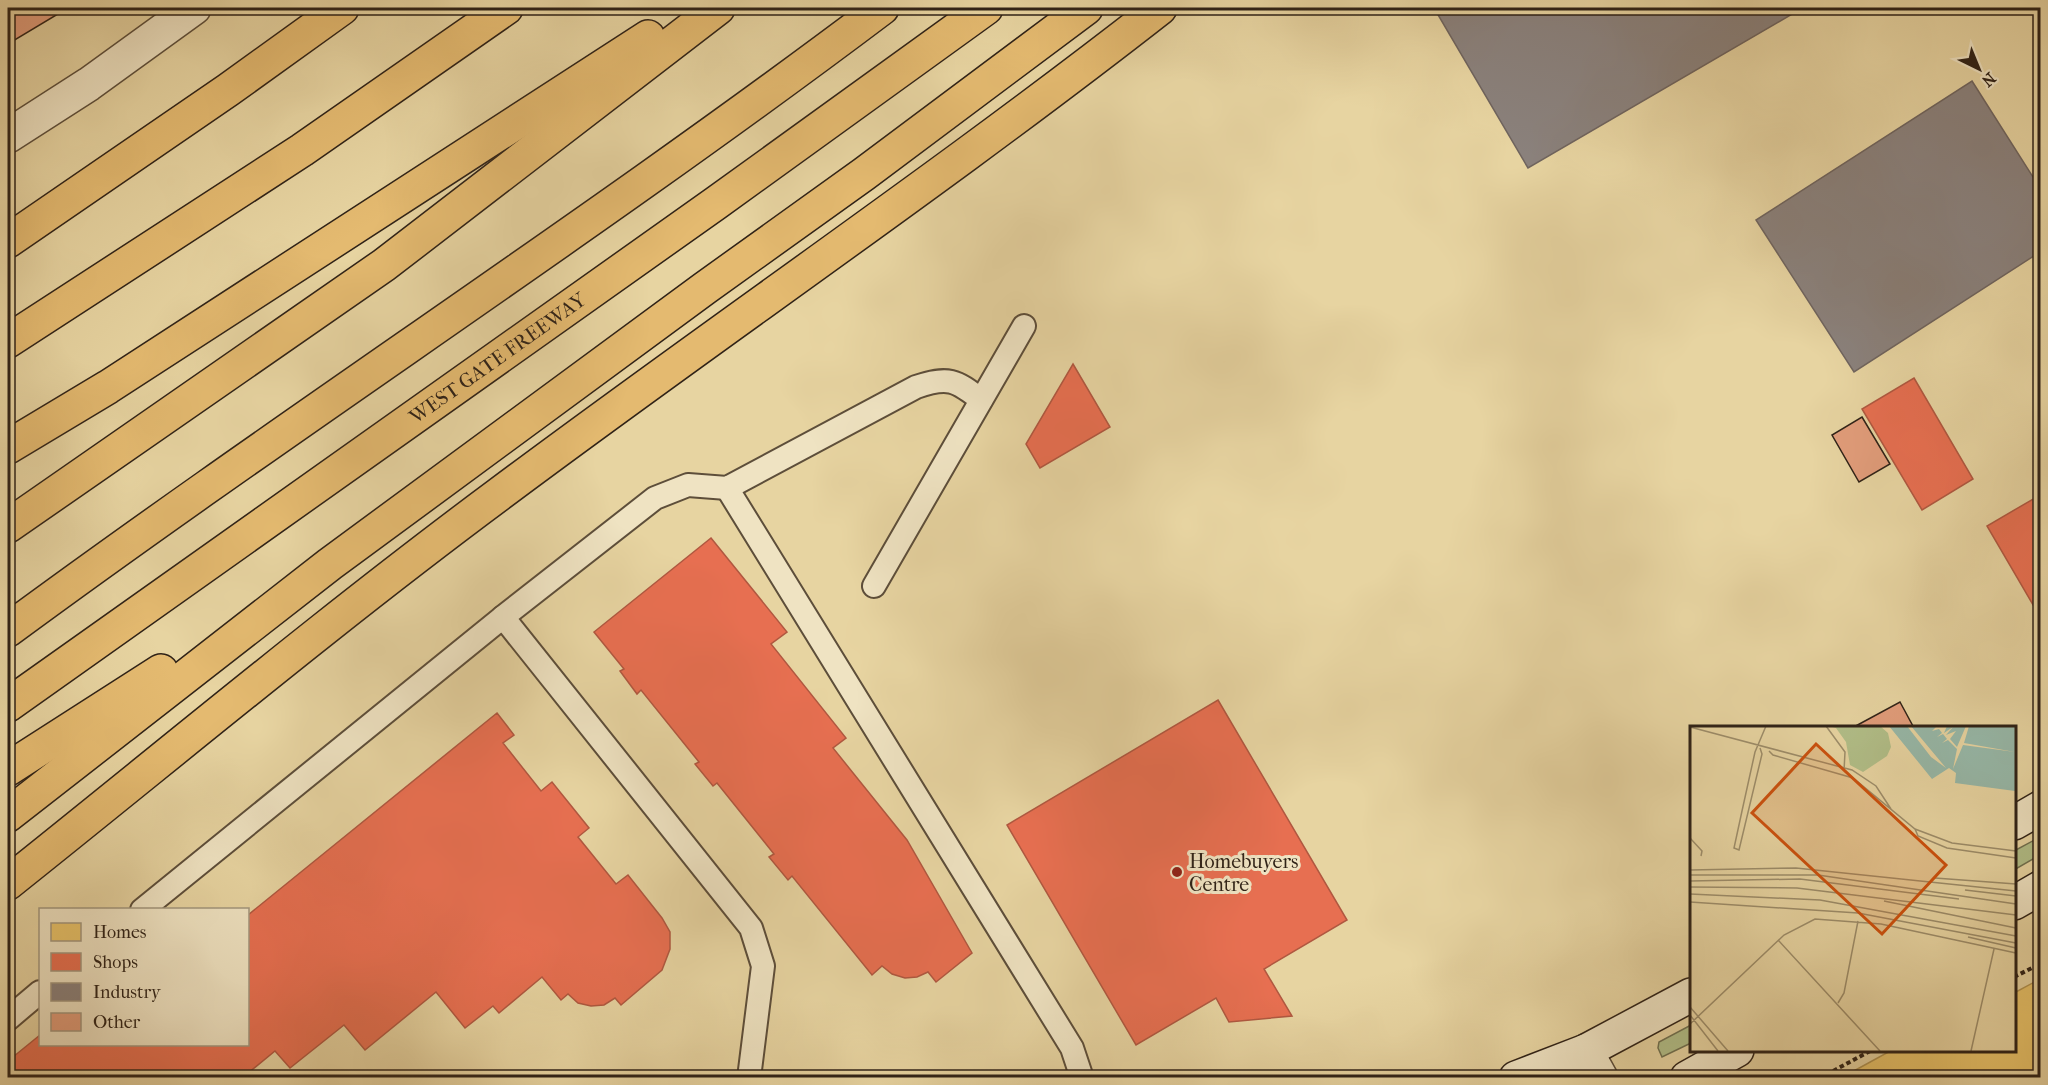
<svg xmlns="http://www.w3.org/2000/svg" width="2048" height="1085" font-family="'IM FELL French Canon',serif">
<rect width="100%" height="100%" fill="#e7d4a1"/>
<filter id="stains"><feTurbulence type="fractalNoise" baseFrequency=".00333" numOctaves="4"/><feColorMatrix values="0 0 0 0 .2 0 0 0 0 .09 0 0 0 0 .02 0 0 0 .5 -.17"/></filter>
<radialGradient id="worn" r=".72"><stop offset=".6" stop-color="#630" stop-opacity="0"/><stop offset="1" stop-color="#630" stop-opacity=".3"/></radialGradient>
<!-- green -->
<g fill="#b1be88" stroke="#707050" stroke-width="1.5">
<polygon points="2040,837 2040,855 2014,870 2014,851"/>
<polygon points="1691,1025 1691,1043 1662,1057 1658,1048 1659,1042"/>
</g>
<!-- homes -->
<polygon fill="#e9c46a" stroke="#b19351" stroke-width="1.5" points="2040,979 2040,1078 1841,1078 1892,1050 2014,1050 2014,993"/>
<!-- shops -->
<g fill="#e76f51" stroke="#b05840" stroke-width="1.5">
<polygon points="1073,364 1110,427 1040,468 1026,444"/>
<polygon points="1914,378 1973,479 1922,510 1862,409"/>
<polygon points="2040,495 2040,607 2036,610 1987,526"/>
<polygon points="711,538 787,632 771,644 846,738 833,748 907,840 972,953 936,982 928,972 917,977 905,978 892,974 882,966 872,975 792,876 788,880 769,857 774,854 717,783 713,786 695,764 699,762 641,690 637,694 620,671 624,669 594,632"/>
<polygon points="1218,700 1347,920 1264,969 1292,1016 1229,1022 1216,998 1136,1045 1007,825"/>
<polygon points="497,713 514,735 503,743 541,791 552,782 589,828 578,837 616,884 628,875 662,918 670,932 670,949 662,970 621,1005 615,998 604,1005 591,1006 578,1003 568,994 561,1000 542,977 499,1013 493,1006 465,1028 436,992 365,1050 344,1025 290,1068 275,1051 242,1078 219,1078 216,1073 211,1078 8,1078 8,1061 40,1035 40,1044 248,1044 248,915"/>
</g>
<!-- industry -->
<g fill="#8a817c" stroke="#6f645e" stroke-width="1.5">
<polygon points="1434,8 1791,8 1794,13 1528,168"/>
<polygon points="1972,81 2040,188 2040,252 1854,372 1756,220"/>
</g>
<!-- building -->
<g fill="#e29d7b" stroke="#2f2217" stroke-width="1.5">
<polygon points="8,8 68,8 8,44"/>
<polygon points="1862,417 1890,464 1859,482 1832,435"/>
<polygon points="1900,702 1914,728 1852,728"/>
</g>
<g fill="none" stroke-linecap="round" stroke-linejoin="round">
<defs>
<g id="lane">
<polyline points="727,488 1072,1048 1082,1078"/>
<polyline points="874,586 1024,326"/>
<path d="M503 617 655 498 688 485 727 488 916 387C948 376 956 380 981 400"/>
<polyline points="142,910 503,617 751,928 763,966 749,1078"/>
<polyline points="8,1019 40,992"/>
</g>
<g id="street">
<polyline points="8,136 89,84 194,8"/>
<polyline points="1586,1051 1601,1078"/>
</g>
<g id="secondary">
<polyline points="2014,823 2040,808"/>
<polyline points="2014,903 2040,888"/>
<polyline points="1516,1078 1586,1051 1691,995"/>
<polyline points="1687,1078 1737,1050"/>
</g>
<g id="highway">
<polyline points="8,241 228,90 342,8"/>
<polyline points="8,341 302,150 506,8"/>
<polyline points="8,447 108,387 648,37"/>
<polyline points="8,526 384,265 718,8"/>
<path d="M8 630C296 418 597 223 882 8"/>
<path id="s1" d="M8 705 716 203 986 8"/>
<polyline points="8,769 161,671"/>
<polyline points="8,815 330,564 705,288 864,174 1086,8"/>
<path d="M8 883C171 753 331 619 498 495 717 331 944 177 1160 8"/>
</g>
</defs>
<!-- lane casing -->
<use href="#lane" stroke="#5d4e3a" stroke-width="26"/>
<!-- street casing -->
<use href="#street" stroke="#5d4e3a" stroke-width="36"/>
<!-- secondary casing -->
<use href="#secondary" stroke="#2f2217" stroke-width="36"/>
<!-- highway casing -->
<use href="#highway" stroke="#2f2217" stroke-width="36"/>
<!-- path -->
<g stroke="#2f2217" stroke-width="4" stroke-dasharray="4.5 3" stroke-linecap="butt">
<polyline points="2014,977 2040,964"/>
<polyline points="1820,1078 1872,1050"/>
</g>
<!-- lane -->
<use href="#lane" stroke="#efe3c2" stroke-width="22"/>
<!-- street -->
<use href="#street" stroke="#efe3c2" stroke-width="33"/>
<!-- secondary -->
<use href="#secondary" stroke="#efe3c2" stroke-width="33"/>
<!-- highway -->
<use href="#highway" stroke="#e4ba70" stroke-width="33"/>
</g>
<!-- markers -->
<circle fill="#8f2418" stroke="#efe3c2" stroke-width="2" cx="1177" cy="872" r="6"/>
<g text-anchor="middle" stroke-width="6" stroke-linejoin="round" paint-order="stroke">
<!-- street labels -->
<g font-size="20" fill="#2f2217" stroke="#efe3c2">
<text dy="7" stroke="none"><textPath href="#s1" startOffset="600">WEST GATE FREEWAY</textPath></text>
</g>
<!-- poi labels -->
<g font-size="20" fill="#2f2217" stroke="#efe3c2" text-anchor="start">
<text x="1189" y="868">Homebuyers<tspan x="1189" dy="23">Centre</tspan></text>
</g>
</g>
<!-- overview -->
<g transform="translate(1690 726)">
<rect width="326" height="326" fill="#e7d4a1"/>
<path d="M139 0H190L198 7 201 21 197 30 173 46 160 39 156 16 146 2Z" fill="#b1be88"/>
<path d="M199 0H325V65L265 57 266 47 259 42 242 53Z" fill="#97b8a8"/>
<path d="M217 0H221L256 42 241 31ZM247 0H257L254 7 263 1 256 9 266 5 260 13 267 21 276 0H279L274 17 325 26 273 19 263 43 267 23 258 14 252 17 257 13 253 8 247 11 252 7 249 3 242 5Z" fill="#e7d4a1"/>
<path fill="none" stroke="#9d8d6a" stroke-width="1.5" d="M136 0 155 26 154 45M0 1 162 44 186 60 201 83M70 22 72 28 49 124 44 122 52 85 65 26 76 0M79 25 83 29 163 52 225 103 262 117 326 125M225 103 228 110 257 122 326 132M0 112 12 125 11 130M0 144 106 142 326 165M0 149H128L326 178M245 152 326 158M0 155 110 153 269 173M0 161 107 162 326 189M275 164 326 170M0 168 130 174 326 210M194 175 326 202M0 176 168 187 326 217M278 211 326 222M88 214 190 325M148 277 154 267 168 195M0 281 38 325M0 289 28 325M0 298 94 209 125 193 191 198 326 227M281 325 304 223"/>
<path fill="#cc510e" fill-opacity="0.15" stroke="#cc510e" stroke-width="3" d="M126 18 256 139 192 208 62 87Z"/>
<rect width="326" height="326" fill="none" stroke="#2f2217" stroke-width="3"/>
</g>
<!-- margin -->
<rect width="2048" height="1085" fill="none" stroke="#e7d4a1" stroke-width="30"/>
<rect x="9" y="9" width="2030" height="1067" fill="none" stroke="#2f2217" stroke-width="3"/>
<rect x="15" y="15" width="2018" height="1055" fill="none" stroke="#2f2217" stroke-width="1.5"/>
<!-- legend -->
<rect x="39" y="908" width="210" height="138" fill="#efe3c2" stroke="#a2967e" stroke-width="1.5"/>
<rect x="51" y="923" width="30" height="18" fill="#e9c46a" stroke="#a2967e" stroke-width="1.5"/>
<text x="93" y="938" font-size="18" fill="#2f2217">Homes</text>
<rect x="51" y="953" width="30" height="18" fill="#e76f51" stroke="#a2967e" stroke-width="1.5"/>
<text x="93" y="968" font-size="18" fill="#2f2217">Shops</text>
<rect x="51" y="983" width="30" height="18" fill="#8a817c" stroke="#a2967e" stroke-width="1.5"/>
<text x="93" y="998" font-size="18" fill="#2f2217">Industry</text>
<rect x="51" y="1013" width="30" height="18" fill="#e29d7b" stroke="#a2967e" stroke-width="1.5"/>
<text x="93" y="1028" font-size="18" fill="#2f2217">Other</text>
<!-- north arrow -->
<g transform="translate(1979 69) rotate(137)" stroke="#efe3c2" stroke-width="4.5" paint-order="stroke">
<path d="M0-4.5L10 22L0 15L-10 22Z" fill="#2f2217"/>
<text y="-9" font-size="16" font-weight="bold" text-anchor="middle" fill="#2f2217">N</text>
</g>
<rect width="100%" height="100%" filter="url(#stains)"/>
<rect width="100%" height="100%" fill="url(#worn)"/>
</svg>
